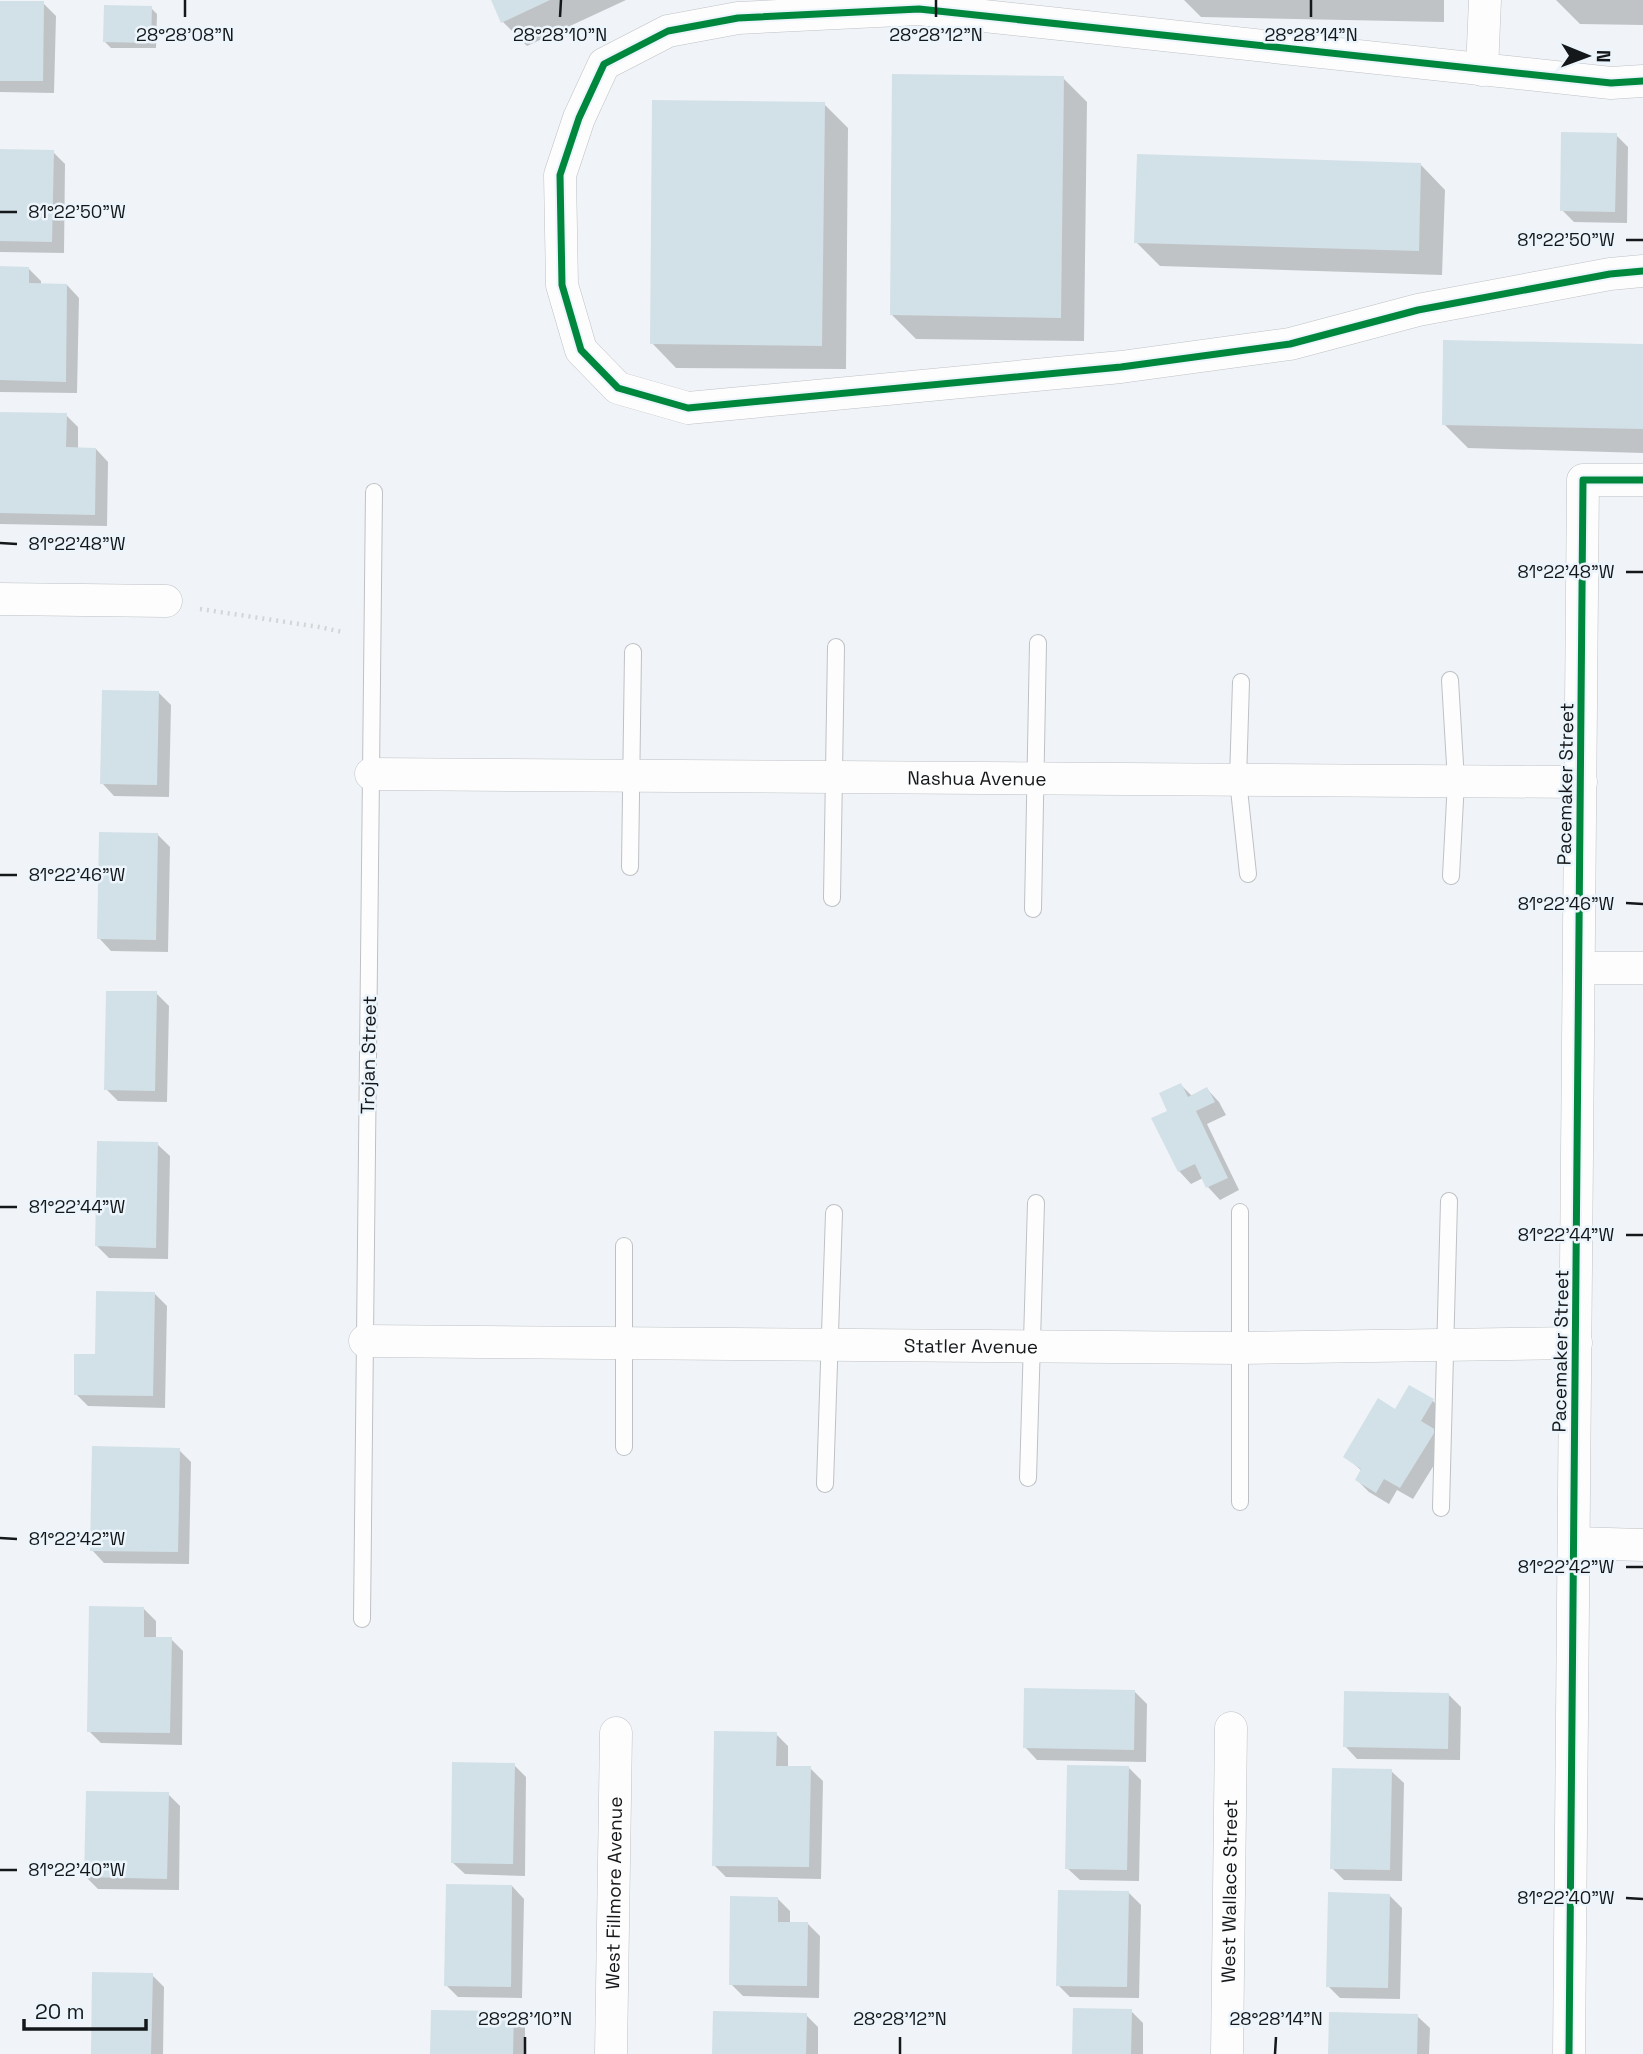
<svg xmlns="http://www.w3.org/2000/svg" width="1643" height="2054" font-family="'Space Grotesk',sans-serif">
<rect width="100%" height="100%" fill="#f0f4f8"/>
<!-- shadow -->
<g fill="#0003">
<polygon points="493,0 626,0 527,46 503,22"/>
<polygon points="1184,0 1444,0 1444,22 1201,17"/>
<polygon points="1556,0 1643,0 1643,25 1580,24"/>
<polygon points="0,2 43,3 56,16 54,93 0,92"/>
<polygon points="151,8 157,14 156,48 111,48 105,42"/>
<polygon points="1063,78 1087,102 1084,341 916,339 892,315"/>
<polygon points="824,104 848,128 846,369 676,368 652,343"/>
<polygon points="1616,135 1628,147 1627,223 1574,222 1562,210"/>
<polygon points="0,151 53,152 65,164 64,253 0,252"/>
<polygon points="1421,165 1445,190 1442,275 1160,266 1136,242"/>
<polygon points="0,268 29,269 41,281 41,285 67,285 79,298 77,393 0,392"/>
<polygon points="1643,346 1643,453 1468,448 1444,424"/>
<polygon points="0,414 66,415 78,427 78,449 96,449 108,462 107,526 0,524"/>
<polygon points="158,692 171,705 169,797 114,796 102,783"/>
<polygon points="157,834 170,847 168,952 111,951 99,938"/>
<polygon points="156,993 169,1006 167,1102 118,1101 106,1089"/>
<polygon points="1181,1085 1192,1096 1207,1089 1219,1102 1226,1115 1207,1124 1239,1190 1220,1200 1208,1187 1203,1178 1191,1184 1179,1171 1169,1111"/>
<polygon points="157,1144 170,1156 168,1259 109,1258 97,1246"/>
<polygon points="155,1294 167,1306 165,1408 88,1406 76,1394 96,1356"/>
<polygon points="1433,1401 1445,1413 1435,1431 1447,1444 1413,1499 1397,1490 1389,1504 1369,1492 1357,1480 1362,1471 1346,1457 1396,1411"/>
<polygon points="179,1450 191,1462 189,1564 104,1563 92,1550"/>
<polygon points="144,1609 156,1621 156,1639 171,1639 183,1651 182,1745 101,1743 89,1731"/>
<polygon points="1135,1692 1147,1704 1146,1762 1037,1760 1025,1747"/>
<polygon points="1449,1695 1461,1707 1460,1760 1357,1759 1345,1746"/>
<polygon points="776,1734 788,1746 788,1768 810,1768 823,1781 821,1879 726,1877 714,1865"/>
<polygon points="514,1765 526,1777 525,1876 465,1874 452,1862"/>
<polygon points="1129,1768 1141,1780 1139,1881 1080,1880 1067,1868"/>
<polygon points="1391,1771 1404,1783 1402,1881 1344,1880 1332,1868"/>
<polygon points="168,1794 180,1806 179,1890 98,1889 86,1877"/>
<polygon points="512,1886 524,1899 522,1998 458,1997 446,1985"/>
<polygon points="1128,1892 1141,1905 1139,1998 1070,1997 1058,1985"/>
<polygon points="1389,1895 1402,1908 1400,1999 1340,1998 1328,1986"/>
<polygon points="778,1899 790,1911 790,1924 808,1924 820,1936 819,1998 743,1996 731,1984"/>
<polygon points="152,1975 164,1987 163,2054 92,2054"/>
<polygon points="1131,2011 1143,2023 1143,2054 1074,2054"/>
<polygon points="513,2013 525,2025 525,2054 432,2054"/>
<polygon points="806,2015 818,2027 818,2054 714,2054"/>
<polygon points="1417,2016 1430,2028 1429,2054 1330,2054"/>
</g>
<!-- building -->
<g fill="#d2e1e7">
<polygon points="491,0 550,0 501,23"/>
<polygon points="0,1 44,1 43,81 0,81"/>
<polygon points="104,5 152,6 151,43 103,42"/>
<polygon points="892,74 1064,76 1061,318 890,315"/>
<polygon points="652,100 825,102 822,346 650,344"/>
<polygon points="1561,132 1617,133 1615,212 1560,211"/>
<polygon points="0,149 54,150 52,242 0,241"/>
<polygon points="1137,154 1421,163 1419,251 1134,243"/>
<polygon points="0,266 29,267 29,283 67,284 66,382 0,380"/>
<polygon points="1443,340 1643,344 1643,429 1442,425"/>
<polygon points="0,412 67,413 66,447 96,448 95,515 0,513"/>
<polygon points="102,690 159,691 157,785 100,784"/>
<polygon points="99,832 158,833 156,940 97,939"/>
<polygon points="106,991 157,991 155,1091 104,1090"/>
<polygon points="1181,1083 1188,1097 1207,1087 1215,1102 1196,1111 1228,1178 1206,1188 1195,1164 1178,1172 1151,1118 1167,1111 1159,1093"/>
<polygon points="97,1141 158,1142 156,1248 95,1246"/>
<polygon points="96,1291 155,1292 153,1396 74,1395 74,1354 95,1354"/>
<polygon points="1409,1385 1434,1399 1421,1421 1436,1430 1400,1488 1384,1479 1376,1493 1355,1480 1361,1469 1343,1457 1378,1398 1395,1409"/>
<polygon points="92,1446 180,1448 178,1552 90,1551"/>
<polygon points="89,1606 144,1607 144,1637 172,1637 170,1733 87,1732"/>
<polygon points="1024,1688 1135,1690 1134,1750 1023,1748"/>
<polygon points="1344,1691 1449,1693 1448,1749 1343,1747"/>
<polygon points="714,1731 777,1732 776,1766 811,1766 809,1867 712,1866"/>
<polygon points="452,1762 515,1763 513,1864 451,1863"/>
<polygon points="1067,1765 1129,1766 1127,1870 1065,1869"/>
<polygon points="1332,1768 1392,1769 1390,1870 1330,1869"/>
<polygon points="86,1791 169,1792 167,1879 84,1877"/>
<polygon points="446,1884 512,1885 511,1987 444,1986"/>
<polygon points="1058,1890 1129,1891 1127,1987 1056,1986"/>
<polygon points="1328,1892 1390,1894 1388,1988 1326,1987"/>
<polygon points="730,1896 778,1897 778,1922 808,1922 807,1986 729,1985"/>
<polygon points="92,1972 153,1973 151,2054 91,2054"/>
<polygon points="1073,2008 1132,2009 1131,2054 1072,2054"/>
<polygon points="431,2010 514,2011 513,2054 430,2054"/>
<polygon points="713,2011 807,2013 806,2054 712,2054"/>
<polygon points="1329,2012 1418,2014 1417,2054 1328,2054"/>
</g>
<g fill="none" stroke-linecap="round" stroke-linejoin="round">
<defs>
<g id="lane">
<polyline points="1450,680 1456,781 1451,876"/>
<polyline points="1241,682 1238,780 1248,874"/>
<polyline points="630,867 633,652"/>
<polyline points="832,898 836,647"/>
<polyline points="1033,909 1038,643"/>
<polyline points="624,1246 624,1447"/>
<polyline points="1028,1478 1036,1203"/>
<polyline points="825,1484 834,1213"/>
<polyline points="1240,1502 1240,1212"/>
<polyline points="1441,1508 1449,1201"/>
<polyline points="362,1619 374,492"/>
</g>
<g id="street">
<polyline points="1482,70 1485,0"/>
<polyline points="1643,81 1611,83 919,9 738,18 668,31 604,64 579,118 560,175 562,285 581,350 618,388 688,408 1121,367 1290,344 1418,310 1610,274 1643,271"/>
<polyline points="0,599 166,601"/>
<path id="s1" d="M371 774 1581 782"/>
<polyline points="1579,968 1643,968"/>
<path id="s2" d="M365 1341 1240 1348 1576 1343"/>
<polyline points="1574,1543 1643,1545"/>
<path id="s3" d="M611 2054 616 1733"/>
<path id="s4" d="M1227 2054 1231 1728"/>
<polyline points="1569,2054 1583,480 1643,480"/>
</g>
</defs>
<!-- lane casing -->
<use href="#lane" stroke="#bec1c4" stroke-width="18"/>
<!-- street casing -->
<use href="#street" stroke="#bec1c4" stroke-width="33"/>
<!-- path -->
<polyline stroke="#d3d5d6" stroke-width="4.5" stroke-dasharray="2 5" stroke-linecap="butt" points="200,609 319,627 343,632"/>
<!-- lane -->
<use href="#lane" stroke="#fdfdfe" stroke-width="16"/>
<!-- street -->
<use href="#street" stroke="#fdfdfe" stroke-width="32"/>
<defs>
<g id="cycleway">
<polyline points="1643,81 1611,83 919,9 738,18 668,31 604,64 579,118 560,175 562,285 581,350 618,388 688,408 1121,367 1290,344 1418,310 1610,274 1643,271"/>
<polyline points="1569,2054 1583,480 1643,480"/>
</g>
</defs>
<!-- cycleway casing -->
<use href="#cycleway" stroke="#ecf5fc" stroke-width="11"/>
<!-- cycleway -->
<use href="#cycleway" stroke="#00873e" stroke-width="7"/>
</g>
<!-- ticks -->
<path fill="none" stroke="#15181a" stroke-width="2.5" d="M185 17V0M560 17 561 0M936 17V0M1311 17V0M0 212H17M1626 240H1643M0 543 17 544M1626 572H1643M0 875H17M1626 903 1643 904M0 1207H17M1626 1235H1643M0 1538 17 1539M1626 1567H1643M0 1870H17M1626 1898 1643 1899M525 2054V2037M900 2054V2037M1275 2054 1276 2037"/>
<g text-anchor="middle" stroke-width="5" stroke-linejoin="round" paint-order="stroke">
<!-- street labels -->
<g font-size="19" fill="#15181a" stroke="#ecf5fc">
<text dy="7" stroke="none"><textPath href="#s1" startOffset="606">Nashua Avenue</textPath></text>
<text transform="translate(1565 784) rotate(-89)" y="7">Pacemaker Street</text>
<text transform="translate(368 1055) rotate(-89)" y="7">Trojan Street</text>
<text dy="7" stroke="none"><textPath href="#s2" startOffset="606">Statler Avenue</textPath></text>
<text transform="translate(1560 1351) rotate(-89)" y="7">Pacemaker Street</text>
<text dy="7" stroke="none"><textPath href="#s4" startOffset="163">West Wallace Street</textPath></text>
<text dy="7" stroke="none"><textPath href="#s3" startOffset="161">West Fillmore Avenue</textPath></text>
</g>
</g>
<g font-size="18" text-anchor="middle" fill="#15181a" stroke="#ecf5fc" stroke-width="5" stroke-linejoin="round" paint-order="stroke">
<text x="185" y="41">28°28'08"N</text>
<text x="560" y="41">28°28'10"N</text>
<text x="936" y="41">28°28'12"N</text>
<text x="1311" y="41">28°28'14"N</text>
<text x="77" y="218">81°22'50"W</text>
<text x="1566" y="246">81°22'50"W</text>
<text x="77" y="550">81°22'48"W</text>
<text x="1566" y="578">81°22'48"W</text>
<text x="77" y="881">81°22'46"W</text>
<text x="1566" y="910">81°22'46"W</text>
<text x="77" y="1213">81°22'44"W</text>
<text x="1566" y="1241">81°22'44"W</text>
<text x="77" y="1545">81°22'42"W</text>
<text x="1566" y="1573">81°22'42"W</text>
<text x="77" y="1876">81°22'40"W</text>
<text x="1566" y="1904">81°22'40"W</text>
<text x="525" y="2025">28°28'10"N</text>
<text x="900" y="2025">28°28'12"N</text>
<text x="1276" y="2025">28°28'14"N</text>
</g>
<!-- north arrow -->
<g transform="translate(1587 56) rotate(91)" stroke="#ecf5fc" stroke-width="5" paint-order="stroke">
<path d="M0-5L12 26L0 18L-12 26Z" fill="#15181a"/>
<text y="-10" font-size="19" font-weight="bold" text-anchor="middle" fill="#15181a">N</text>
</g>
<!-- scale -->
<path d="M24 2019v10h122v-10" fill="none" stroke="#15181a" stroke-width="3.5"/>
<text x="35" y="2019" font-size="21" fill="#15181a" stroke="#ecf5fc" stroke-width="5" paint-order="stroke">20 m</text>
</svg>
